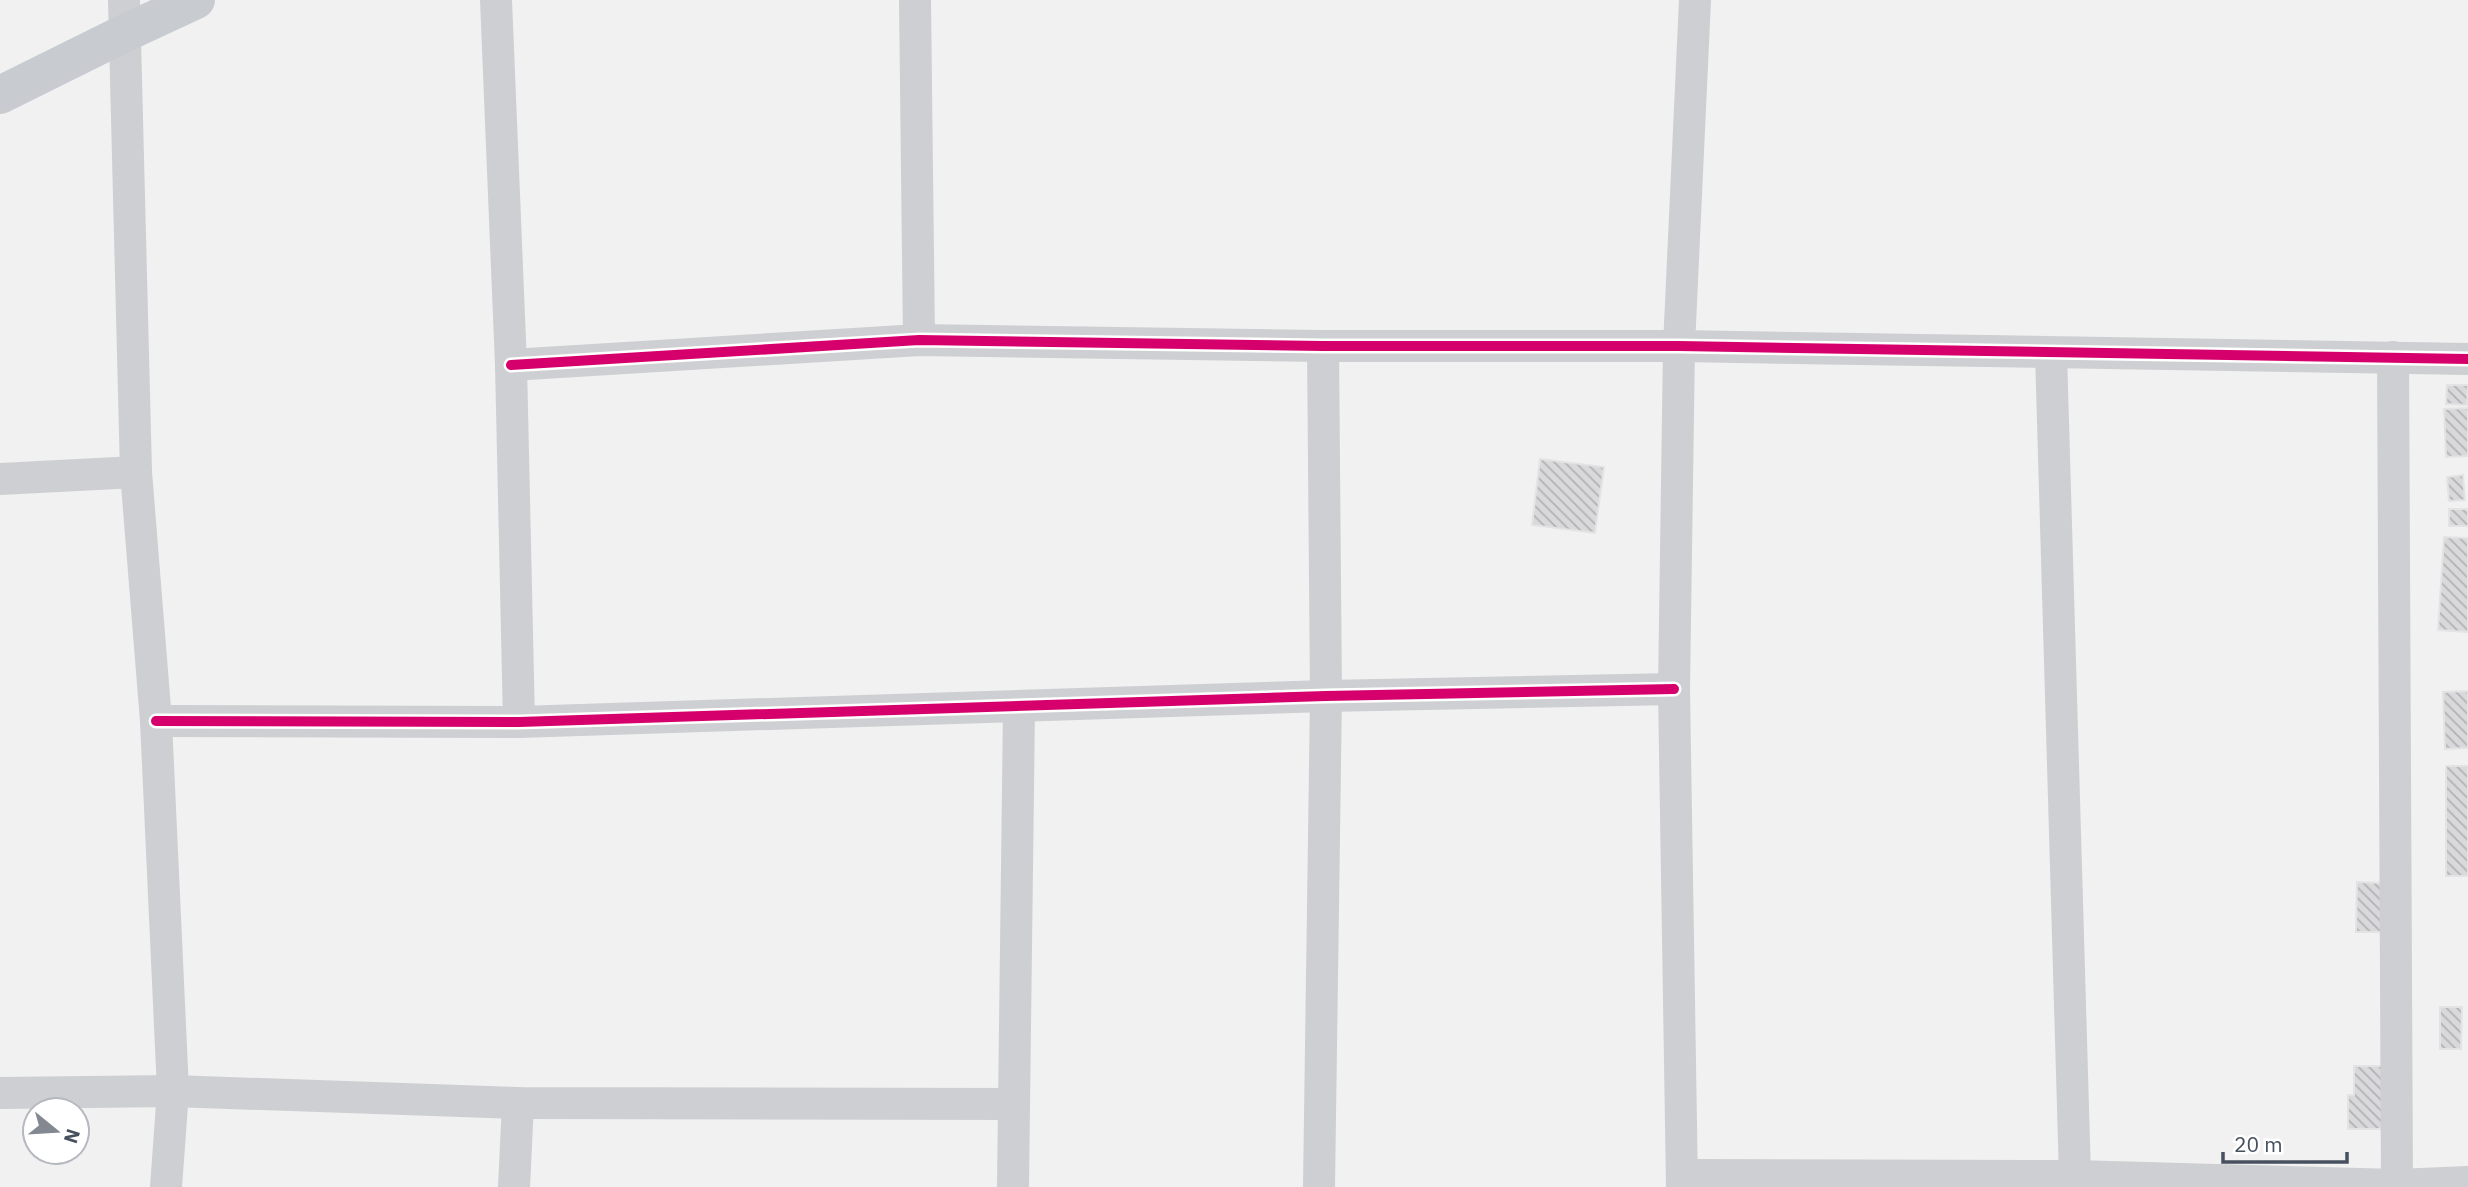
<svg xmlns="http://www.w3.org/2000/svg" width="2468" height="1187" font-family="'IBM Plex Sans',sans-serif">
<defs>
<pattern id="building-back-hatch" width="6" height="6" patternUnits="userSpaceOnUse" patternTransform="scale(1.75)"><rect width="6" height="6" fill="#d9d9db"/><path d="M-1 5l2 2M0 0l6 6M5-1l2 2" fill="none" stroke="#b2b2b5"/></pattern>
</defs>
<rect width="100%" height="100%" fill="#f2f1f1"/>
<!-- building -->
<g fill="url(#building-back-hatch)" stroke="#e3e3e4" stroke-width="2">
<polygon points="2447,385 2468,385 2467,405 2446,404"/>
<polygon points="2468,408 2468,456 2446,457 2444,409"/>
<polygon points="1540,459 1604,467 1595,533 1532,525"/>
<polygon points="2463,475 2465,500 2449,501 2447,477"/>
<rect x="2449" y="509" width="19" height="17"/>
<polygon points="2444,537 2468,538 2468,632 2438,630"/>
<polygon points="2468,691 2468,748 2445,749 2443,692"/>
<rect x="2446" y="766" width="22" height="110"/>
<polygon points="2357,882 2382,883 2381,932 2356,932"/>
<polygon points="2440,1007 2462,1007 2461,1049 2440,1049"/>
<polygon points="2354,1066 2386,1066 2385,1129 2348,1129 2348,1095 2354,1095"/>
</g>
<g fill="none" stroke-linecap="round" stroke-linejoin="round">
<!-- street -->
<g stroke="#cdcfd2" stroke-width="32">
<polyline points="124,0 136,472 156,721 173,1091 166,1187"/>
<polyline points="496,0 511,365 519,722"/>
<polyline points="915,0 919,340"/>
<polyline points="2051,353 2075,1176"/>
<polyline points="2393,357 2397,1185"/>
<polyline points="511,365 919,340 1323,346 1679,346 2468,359"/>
<polyline points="0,479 136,472"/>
<polyline points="156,721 519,722 1326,696 1674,689"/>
<polyline points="0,1093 173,1091 518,1103 1014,1104"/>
<polyline points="1683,1175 2075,1176 2397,1185 2468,1182"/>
<polyline points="514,1187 518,1103"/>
<polyline points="1013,1187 1019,707"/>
<polyline points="1319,1187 1326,696 1323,346"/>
<polyline points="1682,1187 1674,689 1679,346 1695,0"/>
</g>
<!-- primary -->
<polyline stroke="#c8cbcf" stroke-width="38" points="0,95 125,33 196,0"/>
<defs>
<g id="cycleway">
<polyline points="511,365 919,340 1323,346 1679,346 2468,359"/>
<polyline points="156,721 519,722 1326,696 1674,689"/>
</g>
</defs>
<!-- cycleway casing -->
<use href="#cycleway" stroke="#fff" stroke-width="15"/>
<!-- cycleway -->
<use href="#cycleway" stroke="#d6006c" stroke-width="10"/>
</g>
<!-- north arrow -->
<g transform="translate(56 1131) rotate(108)"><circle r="33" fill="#ffffff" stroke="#b5b9bf" stroke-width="2"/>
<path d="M0-5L12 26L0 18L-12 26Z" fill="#838891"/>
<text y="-10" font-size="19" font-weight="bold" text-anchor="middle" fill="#47505e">N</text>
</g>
<!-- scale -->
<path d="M2223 1152v10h124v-10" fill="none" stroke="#47505e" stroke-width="3.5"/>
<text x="2234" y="1152" font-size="21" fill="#47505e" stroke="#ffffff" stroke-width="5" paint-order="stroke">20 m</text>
</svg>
